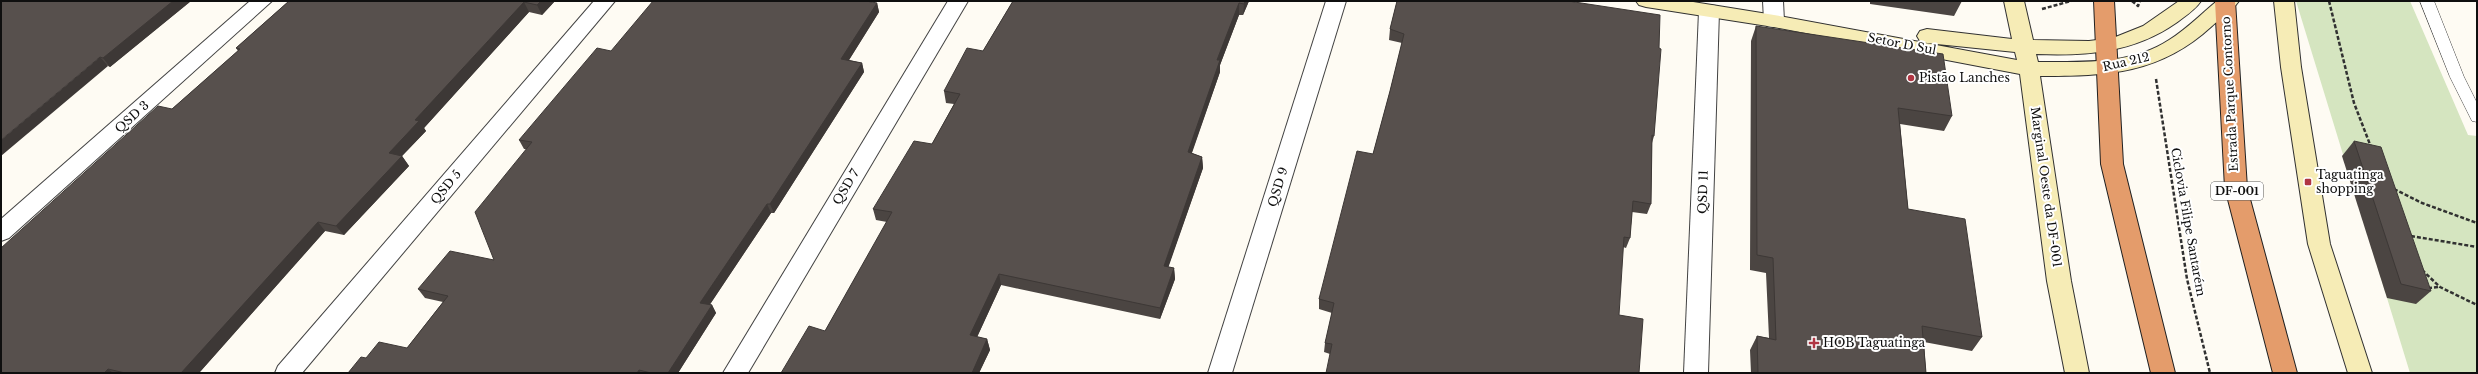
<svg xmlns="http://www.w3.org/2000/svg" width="2478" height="374" font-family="'Libre Baskerville',serif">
<rect width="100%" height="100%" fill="#fefbf3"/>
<!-- green -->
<polygon fill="#d5e5c0" points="2296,1 2410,1 2468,135 2477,136 2477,373 2410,373"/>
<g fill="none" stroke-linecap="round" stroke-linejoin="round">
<defs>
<polygon id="lane" points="2420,1 2434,1 2464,77 2477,103 2477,122 2472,121 2450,77"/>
<g id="street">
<polygon points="250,1 272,1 9,238 1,241 1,219"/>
<polygon points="594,1 615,1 302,373 275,373 278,366"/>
<polygon points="948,1 968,1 748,373 723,373"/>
<polygon points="1326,1 1346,1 1232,373 1208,373"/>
<polygon points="1763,1 1783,1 1784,21 1781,26 1774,27 1767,26 1764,21"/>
<polygon points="1709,5 1716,6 1719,11 1708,373 1684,373 1699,11 1702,6"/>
</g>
<g id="secondary">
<path d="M1636 1H1687L1774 15 2017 60 2015 52 1927 43 1920 41 1917 36 1920 31 1927 29 2012 39 2004 1H2024L2033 40 2089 41 2113 38 2143 26 2179 1H2201C2195 10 2184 17 2176 23 2133 53 2086 56 2036 54L2038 62C2082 62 2131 65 2169 40 2187 29 2201 14 2217 1H2239C2232 11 2221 18 2212 26 2160 74 2108 76 2040 76L2071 281 2089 373H2065L2047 281 2020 74 1774 27 1646 7 1639 5Z"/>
<polygon points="2274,1 2294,1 2301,67 2330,244 2372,373 2348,373 2308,244 2281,67"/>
</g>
<g id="highway">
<polygon points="2094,1 2114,1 2123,164 2175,373 2151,373 2101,164"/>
<polygon points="2215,1 2235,1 2247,188 2297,373 2273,373 2225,188"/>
</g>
</defs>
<!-- lane casing -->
<use href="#lane" stroke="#424242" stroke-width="1"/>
<!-- street casing -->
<use href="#street" stroke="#424242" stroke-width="2"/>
<!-- secondary casing -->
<use href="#secondary" stroke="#313131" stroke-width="2"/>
<!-- highway casing -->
<use href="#highway" stroke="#202020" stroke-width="2"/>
<!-- path -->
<g stroke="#313131" stroke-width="2.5" stroke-dasharray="4 2" stroke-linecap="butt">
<polyline points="2132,1 2138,6 2140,1"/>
<polyline points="2329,1 2354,103 2371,147"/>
<polyline points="2042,9 2071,1"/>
<polyline points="2156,79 2187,279 2210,373"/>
<polyline points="2394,189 2422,203 2477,223"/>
<polyline points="2411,236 2477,247"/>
<polyline points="2422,270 2440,287 2477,305"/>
<polyline points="2428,288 2439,287"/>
</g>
<!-- lane -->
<use href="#lane" fill="#fff" fill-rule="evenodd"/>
<!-- street -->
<use href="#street" fill="#fff" fill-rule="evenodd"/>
<!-- secondary -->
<use href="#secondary" fill="#f6ecb6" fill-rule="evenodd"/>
<!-- highway -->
<use href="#highway" fill="#e49c6b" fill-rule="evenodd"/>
</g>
<!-- wall -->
<g fill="#4b4542">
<polygon points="1,1 191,1 110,67 108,66"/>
<polygon points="289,1 555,1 542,15 529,12 424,128 426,131 402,156 409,166 344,235 325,231 199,373 1,373 172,109 238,51 236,48"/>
<polygon points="1013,1 1249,1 1243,15 1239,15 1220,65 1220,72 1192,153 1202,157 1203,168 1168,267 1174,268 1175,279 1160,319 1001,285 977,337 987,339 990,350 979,373 781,373 825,331 887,222 876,220 873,209 932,144 954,104 946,103 944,91 983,51"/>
<polygon points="1397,1 1654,136 1652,143 1651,204 1647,214 1632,212 1630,238 1626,248 1623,247 1330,354 1324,352 1325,343 1332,313 1319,309 1319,299 1373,154 1390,91 1402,43 1389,40 1390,29"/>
<polygon points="1870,1 1962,1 1954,16 1870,4"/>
<polygon points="877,3 879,12 849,60 862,63 864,72 774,213 771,213 710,304 712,305 716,313 678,373 348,373 366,358 407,348 443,302 425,298 418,289 494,260 526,149 524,149 519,140 611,51"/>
<polygon points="1756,26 1952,116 1944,131 1900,124 1908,209 1982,337 1972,351 1924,342 1926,373 1751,373 1750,350 1757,336 1769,338 1766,273 1750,270 1751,41"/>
<polygon points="2354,141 2431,291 2416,304 2387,298 2342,156"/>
</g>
<!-- shaded-wall -->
<g fill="#3d3836">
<polygon points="173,1 191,1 110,67 103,58"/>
<polygon points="541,1 555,1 542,15 537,5"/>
<polygon points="1245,1 1249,1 1243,15 1244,4"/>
<polygon points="524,2 529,12 424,128 426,131 402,156 409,166 344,235 336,226 389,153 415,120"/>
<polygon points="877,3 879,12 844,68 841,59"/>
<polygon points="1239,3 1239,15 1220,65 1220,72 1188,163 1188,152 1217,60"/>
<polygon points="100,57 108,66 1,156 1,140"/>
<polygon points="862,63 864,72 774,213 770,204"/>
<polygon points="1202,157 1203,168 1165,277 1164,266"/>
<polygon points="767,204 771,213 705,312 700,303"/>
<polygon points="318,222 325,231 199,373 181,373"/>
<polygon points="1174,268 1175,279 1160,319 1160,308"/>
<polygon points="999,274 1001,285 973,346 970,335"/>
<polygon points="712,305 716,313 678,373 668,373"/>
<polygon points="987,339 990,350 979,373 972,373"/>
<polygon points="108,369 113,373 104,373"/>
<polygon points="639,370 641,373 637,373"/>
</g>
<!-- building -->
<g fill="#57504d" stroke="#3d3836">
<polygon points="1,1 173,1 103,58 100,57 1,140"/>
<polygon points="289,1 541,1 537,5 524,2 415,120 419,121 389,153 402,156 336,226 318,222 181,373 125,373 108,369 104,373 1,373 1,248 158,106 172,109 240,49 236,48"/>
<polygon points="653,1 866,1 877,3 841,59 862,63 770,204 767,204 700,303 712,305 668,373 651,373 639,370 637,373 348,373 361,357 366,358 379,342 407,348 448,296 418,289 450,251 494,260 475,212 532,142 519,140 597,48 611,51"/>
<polygon points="1013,1 1245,1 1244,4 1239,3 1217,60 1220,60 1188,152 1202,157 1164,266 1174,268 1160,308 999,274 970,335 987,339 972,373 781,373 809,326 825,331 892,212 873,209 914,141 932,144 960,94 944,91 967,48 983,51"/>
<polygon points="1397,1 1568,1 1660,15 1659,48 1661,49 1654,136 1652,135 1651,204 1633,201 1630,238 1624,237 1619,315 1643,319 1639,373 1326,373 1332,344 1325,343 1334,303 1319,299 1357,151 1373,154 1390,91 1404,34 1390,29"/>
<polygon points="1756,26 1943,54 1952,116 1898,108 1908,209 1965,219 1982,337 1922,326 1926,373 1758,373 1757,336 1776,340 1773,258 1757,255"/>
<polygon points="2354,141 2381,147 2431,291 2401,284"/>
</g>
<!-- markers -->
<g fill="#b03643" stroke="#fff" stroke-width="1.5">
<circle cx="1911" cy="78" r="4"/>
<rect x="2304" y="178" width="8" height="8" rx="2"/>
<path d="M1812 337h4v4h4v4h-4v4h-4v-4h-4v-4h4z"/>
</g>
<g text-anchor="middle" stroke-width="4" stroke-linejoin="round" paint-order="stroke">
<!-- shield labels -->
<rect fill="#fff" stroke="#575757" stroke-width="1" x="2211" y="182" width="52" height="18" rx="3"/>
<g font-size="11" font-weight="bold" fill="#0f0f0f">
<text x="2237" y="195">DF-001</text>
</g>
<!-- street labels -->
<g font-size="12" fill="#0f0f0f" stroke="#fff">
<text transform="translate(1902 44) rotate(11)" y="4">Setor D Sul</text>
<text transform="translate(2126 62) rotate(-13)" y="4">Rua 212</text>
<text transform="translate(2230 94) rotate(-93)" y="4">Estrada Parque Contorno</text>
<text transform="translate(132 117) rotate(-42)" y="4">QSD 3</text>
<text transform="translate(446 187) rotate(-50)" y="4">QSD 5</text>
<text transform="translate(846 187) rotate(-59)" y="4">QSD 7</text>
<text transform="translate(1278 187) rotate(-73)" y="4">QSD 9</text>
<text transform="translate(2046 187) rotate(82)" y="4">Marginal Oeste da DF-001</text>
<text transform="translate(1703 192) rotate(-88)" y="4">QSD 11</text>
<text transform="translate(2188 222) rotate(80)" y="4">Ciclovia Filipe Santarém</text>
</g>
<!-- poi labels -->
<g font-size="12" fill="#0f0f0f" stroke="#fff" text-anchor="start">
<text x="1919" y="82">Pistão Lanches</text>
<text x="2316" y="179">Taguatinga<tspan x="2316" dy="14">shopping</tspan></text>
<text x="1823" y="347">HOB Taguatinga</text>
</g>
</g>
<!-- border -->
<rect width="2478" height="374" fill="none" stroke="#0f0f0f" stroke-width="4"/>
</svg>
